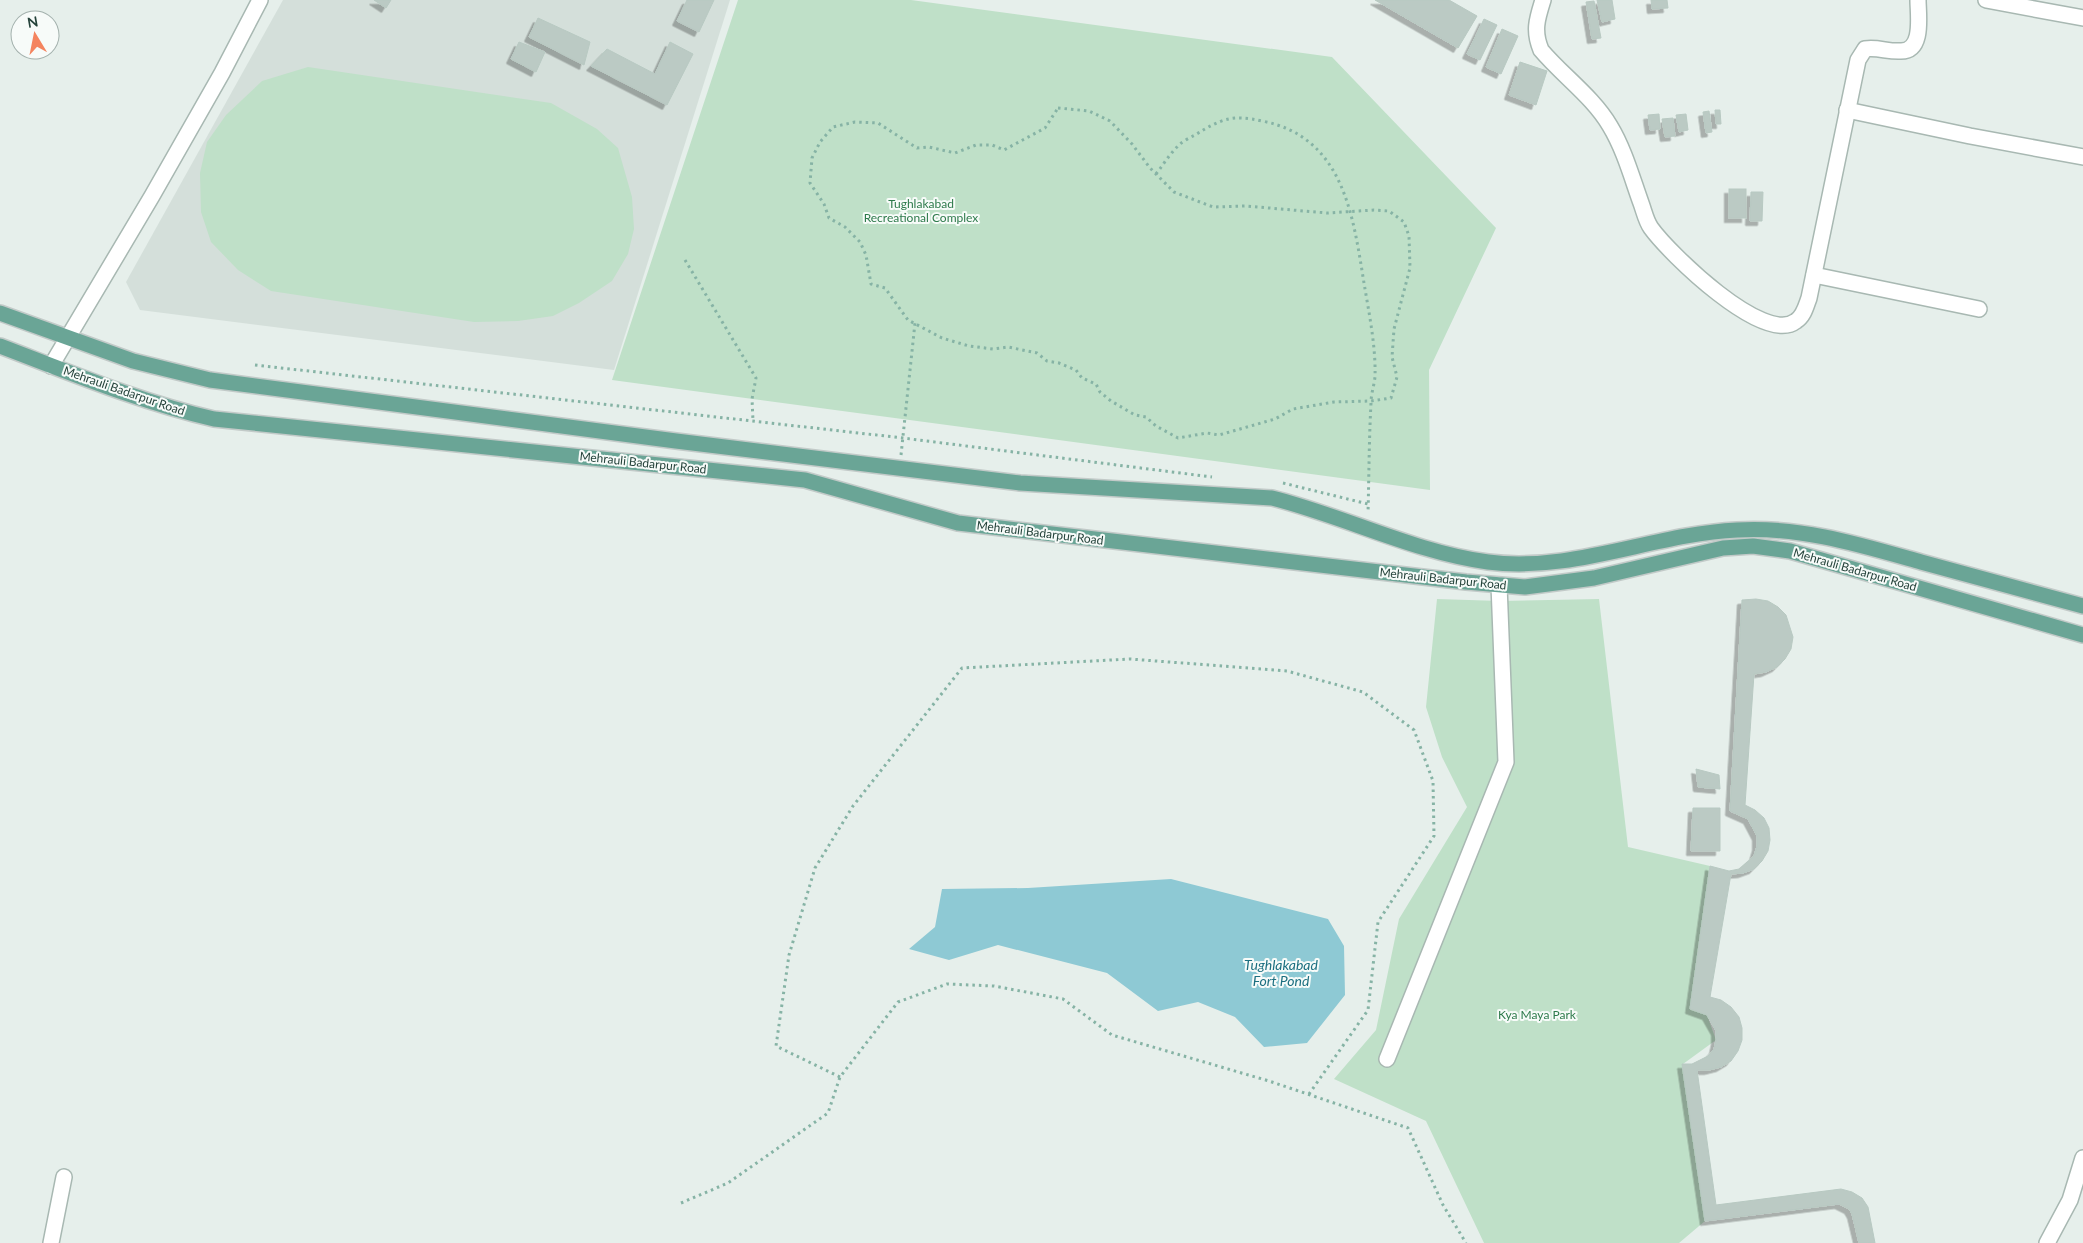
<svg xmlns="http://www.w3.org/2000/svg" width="2083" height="1243" font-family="Lato,sans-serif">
<defs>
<filter id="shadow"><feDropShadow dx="-4.5" dy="4.5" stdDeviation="0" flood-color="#0004"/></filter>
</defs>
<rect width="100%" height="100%" fill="#e6efeb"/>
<!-- built -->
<polygon fill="#d4dfda" points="283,0 730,0 614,370 140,310 126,282"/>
<!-- green -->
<g fill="#bfe0c8">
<polygon points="738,0 911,0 1332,57 1496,228 1429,370 1430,490 612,380"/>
<polygon points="308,67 551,103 597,129 618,148 632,197 634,229 628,254 612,281 579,303 553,316 518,321 474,322 271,291 238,270 211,242 201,212 200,173 207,142 226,115 262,81"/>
<polygon points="1437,599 1500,601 1599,599 1628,847 1710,866 1690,1008 1707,1015 1716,1040 1683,1064 1705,1221 1679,1243 1484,1243 1426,1121 1334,1079 1376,1030 1399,919 1467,807 1442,757 1426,707"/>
</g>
<!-- water -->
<polygon fill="#8ec9d4" points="1171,879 1328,919 1344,946 1345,995 1307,1043 1264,1047 1235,1017 1198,1002 1158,1011 1107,973 998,945 949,960 909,949 935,927 942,889 1028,888"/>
<!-- building -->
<g fill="#bbcac4" stroke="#b8c9c2" filter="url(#shadow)">
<polygon points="374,0 391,0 386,8"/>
<polygon points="687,0 714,0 699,32 677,21"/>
<polygon points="1375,0 1449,0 1477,16 1458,48"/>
<polygon points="1597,0 1612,0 1615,19 1602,22"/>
<polygon points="1651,0 1667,0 1668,8 1652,9"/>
<polygon points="1594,1 1601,38 1592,39 1586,2"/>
<polygon points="538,18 590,42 584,65 529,37"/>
<polygon points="1484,19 1497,25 1480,60 1467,54"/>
<polygon points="1502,29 1518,36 1501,74 1486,67"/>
<polygon points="519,42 545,52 536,72 511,59"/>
<polygon points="670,42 693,54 667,105 591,66 607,49 655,74"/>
<polygon points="1520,62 1547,71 1536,105 1509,95"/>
<polygon points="1715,110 1720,110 1721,124 1716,124"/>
<polygon points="1709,111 1712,132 1706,133 1703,112"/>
<polygon points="1659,114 1660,129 1650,130 1648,115"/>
<polygon points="1686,114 1688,130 1679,132 1676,115"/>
<polygon points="1673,118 1675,136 1665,137 1662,119"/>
<rect x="1729" y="189" width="17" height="29"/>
<polygon points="1751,192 1763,192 1762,221 1750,221"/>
<polygon points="1756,599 1768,601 1778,607 1786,615 1793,637 1791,649 1785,659 1777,667 1766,672 1754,674 1745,805 1755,810 1764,818 1769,828 1770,840 1768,851 1762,861 1754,869 1743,873 1731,874 1710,997 1721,1000 1731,1007 1739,1017 1742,1028 1742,1040 1738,1051 1731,1061 1721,1067 1709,1070 1697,1070 1716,1205 1841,1189 1852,1192 1862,1198 1868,1207 1875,1243 1859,1243 1852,1214 1849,1209 1839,1204 1705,1221 1682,1064 1692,1064 1708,1056 1714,1049 1716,1040 1716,1031 1707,1015 1690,1009 1710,866 1729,871 1739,869 1754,856 1757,846 1757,836 1748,819 1730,811 1742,600"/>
<polygon points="1696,769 1719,775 1720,789 1698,787"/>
<polygon points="1693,808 1720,808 1720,851 1691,851"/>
</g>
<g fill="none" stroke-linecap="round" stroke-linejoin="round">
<defs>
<g id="minor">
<path d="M1543 0C1537 19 1533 31 1541 50 1563 76 1593 97 1610 126 1624 149 1632 178 1641 203 1644 211 1646 221 1651 228 1669 253 1764 346 1796 321 1804 316 1806 306 1809 298L1858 60 1865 49C1878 47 1888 52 1901 51 1924 51 1918 15 1918 0"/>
<polyline points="1986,0 2083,18"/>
<polyline points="1847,110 1970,136 2083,157"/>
<polyline points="1814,275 1979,309"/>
<polyline points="51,366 152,196 222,73 260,0"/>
<polyline points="1387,1059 1506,762 1499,585"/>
<polyline points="51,1243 64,1177"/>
<polyline points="2047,1243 2070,1200 2083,1158"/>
</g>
<g id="major">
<path d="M0 313 133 361 210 380 676 441 1020 483 1272 498C1344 516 1414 552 1488 562 1573 573 1653 534 1737 530 1800 526 1861 545 1921 562 1975 577 2029 591 2083 606"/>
<path d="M0 346C71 373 140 402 214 419L805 480 958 523 1466 582 1525 587 1594 578 1723 548 1753 546 1790 551 2083 635"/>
</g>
</defs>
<!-- minor casing -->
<use href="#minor" stroke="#a8b8b2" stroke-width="18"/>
<!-- major casing -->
<use href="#major" stroke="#c2cac8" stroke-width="18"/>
<!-- path -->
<g stroke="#86b3a5" stroke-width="3" stroke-dasharray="2.5 4" stroke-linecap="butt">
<polygon points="1058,108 1089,111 1110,121 1132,144 1150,168 1174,192 1213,207 1246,206 1327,213 1374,210 1389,211 1404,222 1409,236 1410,268 1394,329 1392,357 1397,377 1391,398 1371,401 1334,402 1293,409 1275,419 1219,435 1207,433 1178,438 1156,426 1146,417 1135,415 1111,401 1100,392 1096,384 1082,378 1076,370 1059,363 1047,361 1037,353 1008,347 993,349 969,346 942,338 908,320 885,288 871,284 866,255 860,242 845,227 829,218 824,204 810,183 812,158 820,142 833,127 855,122 878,123 917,148 929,147 955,153 976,145 992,145 1004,150 1045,128"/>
<path d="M1156 174C1163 165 1169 155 1177 147 1181 142 1189 138 1195 135 1221 119 1232 114 1262 121 1344 137 1353 216 1364 283 1369 313 1376 347 1375 377 1374 386 1371 394 1371 403 1369 440 1369 476 1368 513"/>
<polyline points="685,260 756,378 752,399 753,421"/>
<polyline points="255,365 903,438 1212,477"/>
<polyline points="901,455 915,323"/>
<polyline points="1283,483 1368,504"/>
<polyline points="840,1077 776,1046 789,955 815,868 853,806 962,668 1130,659 1287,671 1363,692 1414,730 1433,781 1434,836 1378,922 1368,1010 1309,1094"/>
<polyline points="681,1203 728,1183 828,1113 840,1077 898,1002 947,984 994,986 1063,999 1112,1035 1269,1081 1408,1128 1443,1205 1466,1243"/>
</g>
<!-- minor -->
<use href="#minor" stroke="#fff" stroke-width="15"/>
<!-- major -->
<use href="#major" stroke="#6aa596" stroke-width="15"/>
</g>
<g text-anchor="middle" stroke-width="4" stroke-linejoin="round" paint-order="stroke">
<!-- park labels -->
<g font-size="12" fill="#2d7a4b" stroke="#f7fbf9">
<text x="921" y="208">Tughlakabad<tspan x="921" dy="14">Recreational Complex</tspan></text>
<text x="1537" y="1019">Kya Maya Park</text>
</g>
<!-- street labels -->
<g font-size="12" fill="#24423a" stroke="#f7fbf9">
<text transform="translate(124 391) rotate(19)" y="4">Mehrauli Badarpur Road</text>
<text transform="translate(643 463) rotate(6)" y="4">Mehrauli Badarpur Road</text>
<text transform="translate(1040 533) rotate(7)" y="4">Mehrauli Badarpur Road</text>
<text transform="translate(1855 570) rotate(16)" y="4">Mehrauli Badarpur Road</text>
<text transform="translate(1443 579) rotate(6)" y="4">Mehrauli Badarpur Road</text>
</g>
<!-- water labels -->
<g font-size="14" font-style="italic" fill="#1c6f80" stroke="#f7fbf9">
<text x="1281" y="970">Tughlakabad<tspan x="1281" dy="16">Fort Pond</tspan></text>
</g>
</g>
<!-- north arrow -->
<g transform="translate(35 35) rotate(350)"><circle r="24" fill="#f7fbf9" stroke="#a3b1ad"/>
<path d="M0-4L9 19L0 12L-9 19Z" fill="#f4845f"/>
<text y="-8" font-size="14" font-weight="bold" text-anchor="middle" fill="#24423a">N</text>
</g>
</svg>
